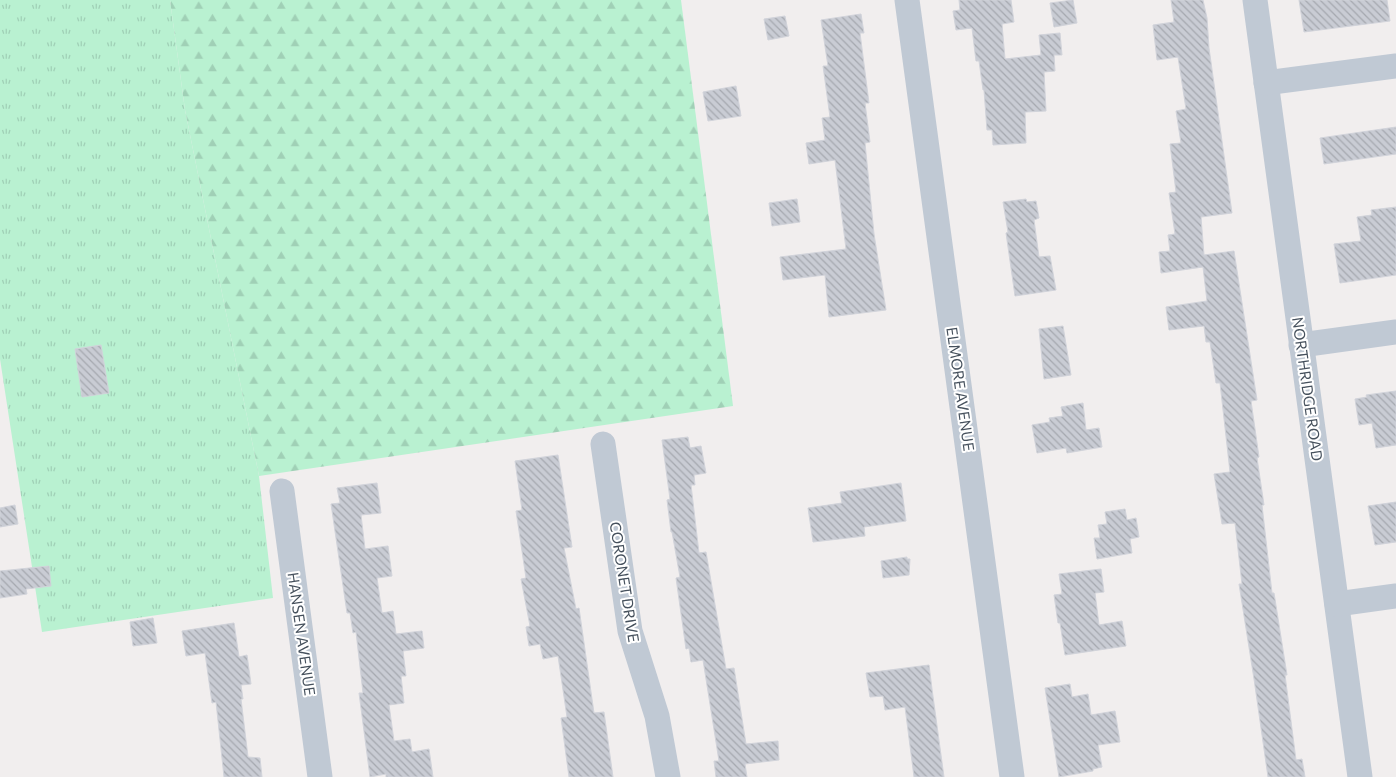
<svg xmlns="http://www.w3.org/2000/svg" width="1396" height="777" font-family="Commissioner,sans-serif">
<defs>
<pattern id="grass-tufts" width="24" height="20" patternUnits="userSpaceOnUse" patternTransform="scale(1.25)"><rect width="24" height="20" fill="#b9f1d1"/><path d="M3 7l-1-3M5 7V3M7 7l1-3M15 17l-1-3M17 17v-4M19 17l1-3" fill="none" stroke="#a0d0b6"/></pattern>
<pattern id="forest-firs" width="22" height="20" patternUnits="userSpaceOnUse" patternTransform="scale(1.25)"><rect width="22" height="20" fill="#b9f1d1"/><path d="M5 1l3.5 6h-7zM16 11l3.5 6h-7z" fill="#a0d0b6"/></pattern>
<pattern id="building-back-hatch" width="6" height="6" patternUnits="userSpaceOnUse" patternTransform="scale(1.25)"><rect width="6" height="6" fill="#c9ccd4"/><path d="M-1 5l2 2M0 0l6 6M5-1l2 2" fill="none" stroke="#a5a8af"/></pattern>
</defs>
<rect width="100%" height="100%" fill="#f1eeee"/>
<!-- grass -->
<polygon fill="url(#grass-tufts)" points="0,0 170,0 185,110 259,476 273,598 42,632 0,359"/>
<!-- forest -->
<polygon fill="url(#forest-firs)" points="170,0 681,0 733,406 259,476 185,110"/>
<!-- building -->
<g fill="url(#building-back-hatch)" stroke="#d1d3da">
<polygon points="959,0 1011,0 1014,22 1002,24 1005,59 1041,55 1039,35 1060,33 1062,55 1054,55 1055,71 1044,72 1046,111 1025,112 1026,143 993,145 992,130 987,130 984,90 983,90 979,61 976,61 972,28 956,30 953,11 960,10"/>
<polygon points="1073,0 1077,23 1054,27 1050,3"/>
<polygon points="1171,0 1203,0 1207,18 1209,48 1232,213 1201,217 1204,255 1234,251 1257,400 1251,401 1259,457 1257,458 1264,505 1262,505 1272,593 1274,593 1287,675 1285,675 1296,760 1302,759 1305,777 1268,777 1254,679 1239,584 1242,584 1235,523 1222,524 1214,474 1230,472 1220,383 1216,383 1210,342 1206,342 1204,326 1169,330 1166,307 1207,301 1203,267 1161,273 1159,252 1170,251 1168,235 1175,234 1169,193 1176,192 1170,144 1181,143 1176,111 1186,109 1178,57 1157,60 1153,25 1174,22"/>
<polygon points="1299,0 1387,0 1390,21 1304,32"/>
<polygon points="861,14 864,33 860,33 869,103 865,103 870,142 865,143 874,234 886,310 829,317 825,275 783,280 780,257 846,249 835,160 809,164 806,143 825,140 822,118 830,117 823,66 828,66 821,20"/>
<polygon points="785,16 789,36 768,40 764,19"/>
<polygon points="736,86 741,116 708,121 703,92"/>
<polygon points="1396,127 1396,154 1324,164 1320,138"/>
<polygon points="797,199 800,222 772,226 769,203"/>
<polygon points="1026,199 1027,202 1036,201 1039,218 1034,220 1039,257 1050,256 1056,290 1015,296 1006,233 1008,232 1003,202"/>
<polygon points="1396,207 1396,275 1340,283 1334,244 1361,241 1357,217 1372,215 1371,210"/>
<polygon points="1063,326 1071,375 1044,379 1039,329"/>
<polygon points="101,345 109,393 82,397 75,349"/>
<polygon points="1396,391 1396,445 1376,448 1372,423 1359,425 1355,399 1367,397 1366,395"/>
<polygon points="1083,403 1086,430 1099,428 1102,447 1067,453 1066,448 1037,453 1032,425 1050,422 1049,418 1063,416 1061,407"/>
<polygon points="688,437 690,448 701,446 706,473 694,475 695,485 691,485 699,553 706,552 726,669 734,668 746,744 778,741 779,760 745,764 747,777 716,777 714,761 719,761 703,660 691,662 689,648 686,649 676,578 680,577 672,532 671,532 667,500 670,499 662,440"/>
<polygon points="558,455 572,547 564,548 576,609 579,608 594,713 604,712 613,777 569,777 561,718 567,717 558,656 543,659 540,644 529,646 526,627 530,626 521,579 526,578 516,511 522,510 515,461"/>
<polygon points="377,483 381,513 361,515 365,549 388,546 392,576 377,578 382,613 393,611 396,634 422,631 424,648 403,651 406,676 401,676 404,703 389,705 394,741 410,739 412,752 429,749 433,777 386,777 386,774 370,777 359,693 363,693 356,632 353,633 350,613 347,613 331,504 340,503 337,488"/>
<polygon points="901,483 906,521 864,527 865,536 813,542 808,508 842,503 840,492"/>
<polygon points="1396,502 1396,542 1375,545 1368,506"/>
<polygon points="15,505 18,524 0,527 0,508"/>
<polygon points="1125,509 1127,520 1136,518 1139,537 1130,539 1132,553 1097,559 1094,538 1100,538 1098,525 1107,524 1105,512"/>
<polygon points="907,557 907,559 910,559 909,575 883,578 881,561"/>
<polygon points="49,566 51,586 26,589 27,594 0,598 0,571"/>
<polygon points="1101,569 1104,592 1095,593 1099,625 1122,621 1126,646 1065,655 1060,623 1058,623 1054,595 1062,594 1059,574"/>
<polygon points="153,618 157,643 133,646 130,622"/>
<polygon points="234,623 239,657 247,655 251,684 241,685 243,699 241,699 248,757 260,758 262,777 224,777 216,702 212,703 205,653 186,656 182,631"/>
<polygon points="929,665 932,689 944,777 914,777 905,707 885,710 883,696 870,697 866,673"/>
<polygon points="1070,684 1072,697 1088,694 1091,715 1115,711 1120,742 1098,745 1102,767 1093,769 1093,771 1059,777 1045,688"/>
</g>
<g fill="none" stroke-linecap="round" stroke-linejoin="round">
<!-- street -->
<g stroke="#c0c9d4" stroke-width="25">
<polyline points="907,0 1012,777"/>
<polyline points="1255,0 1360,777"/>
<polyline points="1266,83 1396,66"/>
<polyline points="1301,345 1396,332"/>
<polyline points="603,444 630,631 657,716 668,777"/>
<polyline points="282,491 320,777"/>
<polyline points="1337,604 1396,596"/>
</g>
</g>
<g text-anchor="middle" stroke-width="4" stroke-linejoin="round" paint-order="stroke">
<!-- street labels -->
<g font-size="15" fill="#45505c" stroke="#fff">
<text transform="translate(960 389) rotate(82)" y="5">ELMORE AVENUE</text>
<text transform="translate(1307 389) rotate(82)" y="5">NORTHRIDGE ROAD</text>
<text transform="translate(624 582) rotate(81)" y="5">CORONET DRIVE</text>
<text transform="translate(301 634) rotate(82)" y="5">HANSEN AVENUE</text>
</g>
</g>
</svg>
